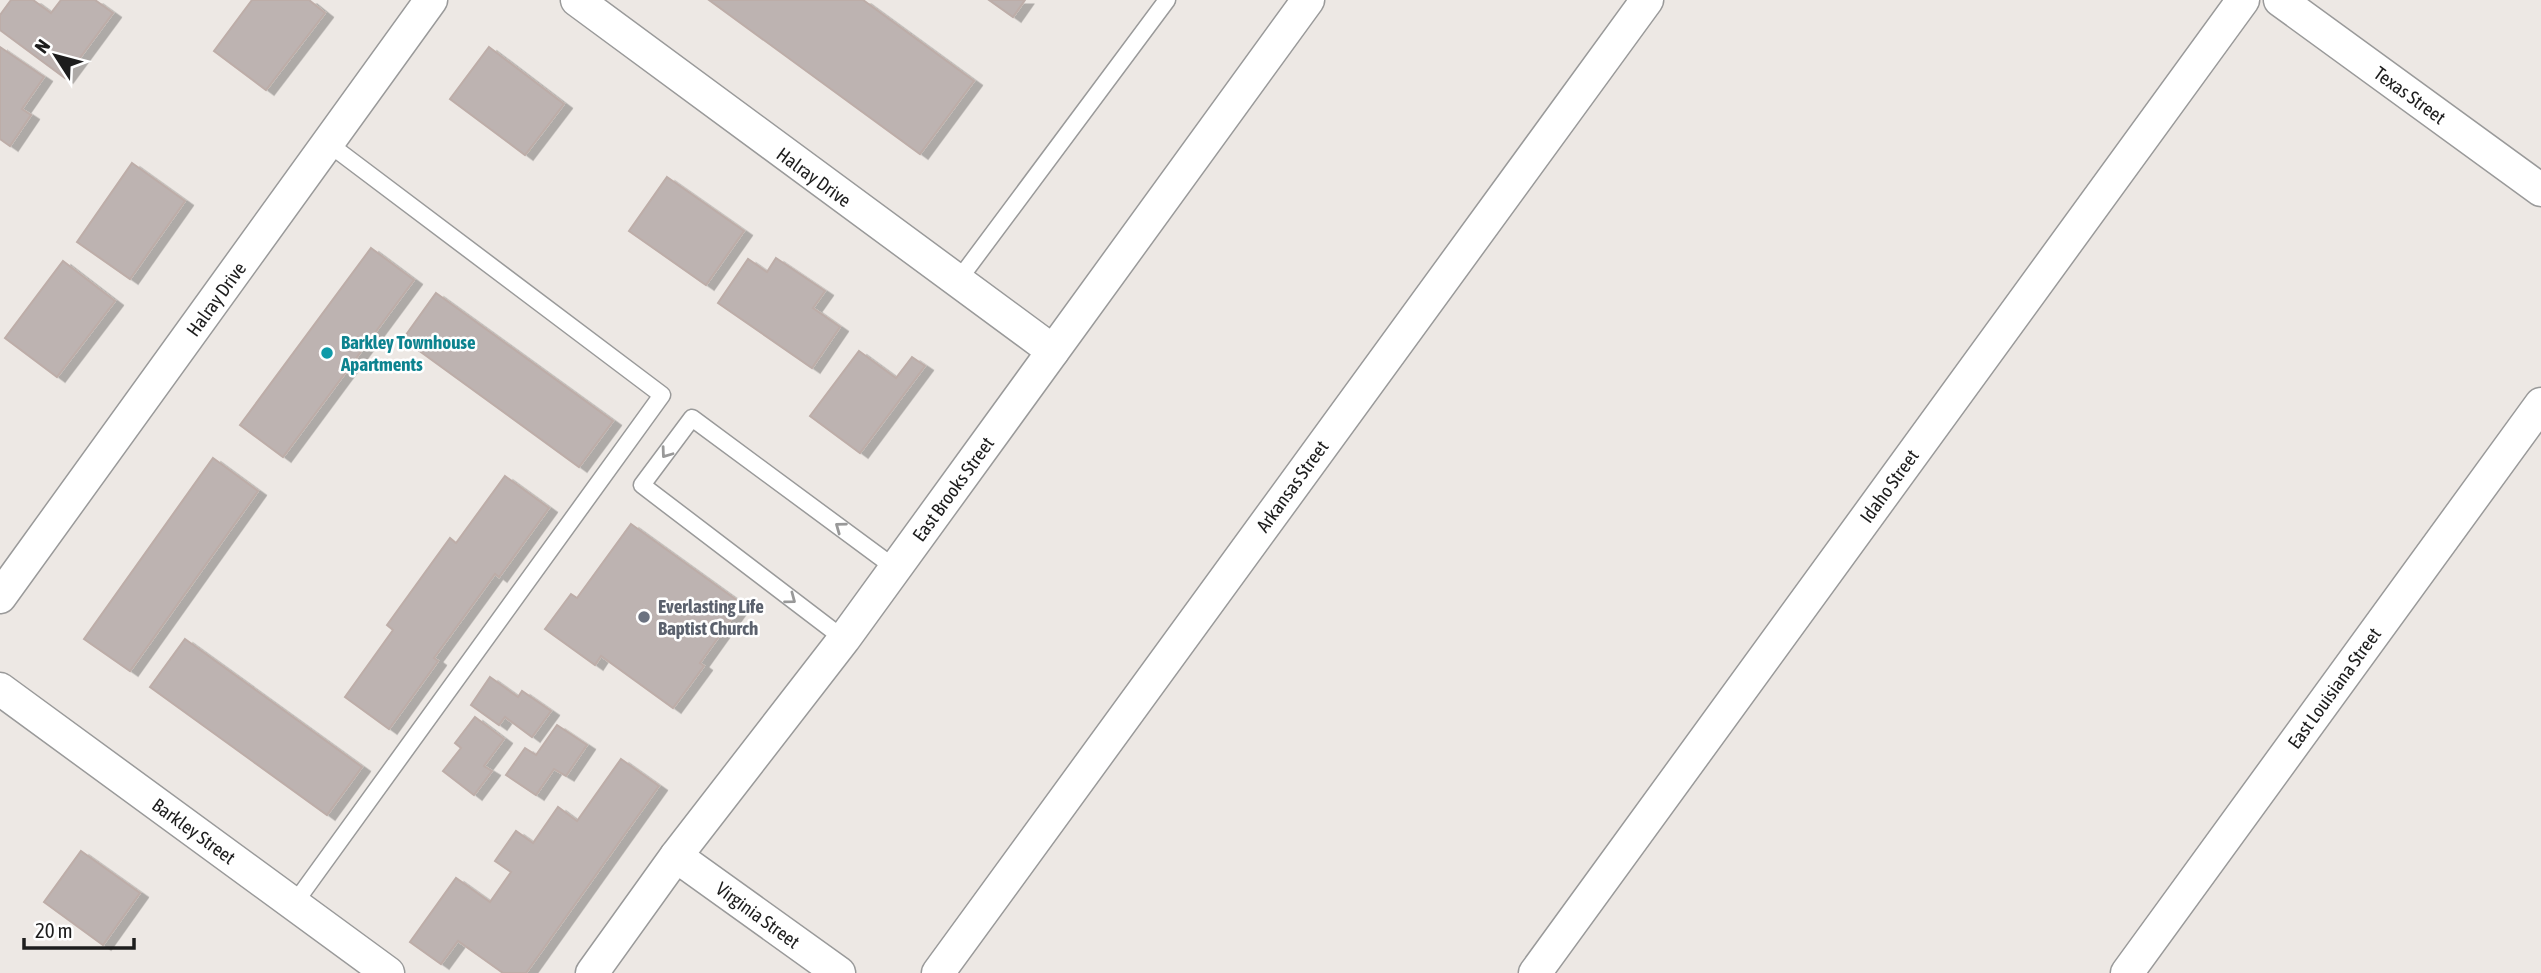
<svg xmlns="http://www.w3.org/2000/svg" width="2541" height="973" font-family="'Asap Condensed',sans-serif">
<defs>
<filter id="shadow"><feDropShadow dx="8" dy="4.5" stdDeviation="0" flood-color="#0004"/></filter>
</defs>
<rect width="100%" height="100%" fill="#ede8e4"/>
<!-- building -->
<g fill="#bdb3b1" stroke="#bdada8" stroke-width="2" filter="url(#shadow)">
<polygon points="11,0 33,0 51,13 61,0 95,0 113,13 65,78 0,30 0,15"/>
<polygon points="252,0 309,0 325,13 266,90 214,51"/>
<polygon points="709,0 863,0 974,81 920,154"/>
<polygon points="989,0 1025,0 1013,17"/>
<polygon points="0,47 44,77 22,109 31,115 10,146 0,139"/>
<polygon points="489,47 564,104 525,155 450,99"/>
<polygon points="132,163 185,201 130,279 77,242"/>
<polygon points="667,177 744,231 706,285 629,231"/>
<polygon points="371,248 414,280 283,457 240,425"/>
<polygon points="776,258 825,291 813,308 840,327 812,368 718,303 748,259 767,272"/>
<polygon points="63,261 115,301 57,377 5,338"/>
<polygon points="436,293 613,421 579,467 403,339"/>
<polygon points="859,351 896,378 912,357 925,366 860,453 810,416"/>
<polygon points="213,458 258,491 130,671 84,639"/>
<polygon points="505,476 549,508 499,577 495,574 434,658 438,661 389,729 345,697 393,630 387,625 450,538 456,543"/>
<polygon points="631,524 742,604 700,663 704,666 673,708 601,656 595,665 545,629 571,594 577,598"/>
<polygon points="185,639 362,767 327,815 150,687"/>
<polygon points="490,677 518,697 522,691 551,711 532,737 505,717 499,725 471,705"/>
<polygon points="475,717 504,739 484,766 492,771 474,795 443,771 461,748 455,743"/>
<polygon points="557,725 587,745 566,776 554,769 536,795 506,775 525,748 536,755"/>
<polygon points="621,759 659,786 526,973 503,973 458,941 441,964 410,942 456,878 490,902 511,872 495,861 516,831 533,843 558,807 577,821"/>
<polygon points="81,851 140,893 103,945 44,902"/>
</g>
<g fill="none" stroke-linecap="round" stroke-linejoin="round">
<defs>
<g id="service">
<polyline points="957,282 1167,0"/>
<polyline points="844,639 642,485 692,418 895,568"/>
<polyline points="294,904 662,395 329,144"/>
</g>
<g id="minor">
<polyline points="577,0 1053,351"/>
<polyline points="2280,0 2541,190"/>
<polyline points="0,597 431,0"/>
<polyline points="0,689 388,973"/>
<polyline points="676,856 839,973"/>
<polyline points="592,973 676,856 844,639 1308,0"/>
<polyline points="938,973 1647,0"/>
<polyline points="1535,973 2243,0"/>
<polyline points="2127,973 2541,404"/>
</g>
</defs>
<!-- service casing -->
<use href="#service" stroke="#9a9a9a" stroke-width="19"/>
<!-- minor casing -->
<use href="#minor" stroke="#9a9a9a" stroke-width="35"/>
<!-- service -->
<use href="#service" stroke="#fff" stroke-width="16"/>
<!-- minor -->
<use href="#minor" stroke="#fff" stroke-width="32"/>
</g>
<!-- one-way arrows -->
<defs><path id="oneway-chevron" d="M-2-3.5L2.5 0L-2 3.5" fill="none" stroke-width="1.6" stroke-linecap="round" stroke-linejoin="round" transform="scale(1.75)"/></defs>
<g stroke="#999">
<use href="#oneway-chevron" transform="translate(666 453) rotate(126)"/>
<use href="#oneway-chevron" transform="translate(840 527) rotate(-144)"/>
<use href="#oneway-chevron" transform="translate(791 599) rotate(37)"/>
</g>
<!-- markers -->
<circle fill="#0f9aa8" stroke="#fff" stroke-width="2.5" cx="327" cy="353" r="7"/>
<circle fill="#6b7280" stroke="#fff" stroke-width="2.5" cx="644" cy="617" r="7"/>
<g text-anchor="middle" stroke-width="5" stroke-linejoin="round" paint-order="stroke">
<!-- street labels -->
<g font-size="19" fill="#1d1d1d" stroke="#fff">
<text transform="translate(2410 95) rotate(36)" y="7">Texas Street</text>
<text transform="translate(814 177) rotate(36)" y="7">Halray Drive</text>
<text transform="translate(216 299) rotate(-54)" y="7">Halray Drive</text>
<text transform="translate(1292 486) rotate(-54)" y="7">Arkansas Street</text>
<text transform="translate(1889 486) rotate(-54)" y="7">Idaho Street</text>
<text transform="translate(953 489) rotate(-54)" y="7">East Brooks Street</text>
<text transform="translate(2334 688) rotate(-54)" y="7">East Louisiana Street</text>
<text transform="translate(194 831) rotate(36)" y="7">Barkley Street</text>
<text transform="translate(758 915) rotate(36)" y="7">Virginia Street</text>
</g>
<!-- culture labels -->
<g font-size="19" font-weight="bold" fill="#0d838f" stroke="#fff" text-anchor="start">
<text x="341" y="349">Barkley Townhouse<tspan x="341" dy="22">Apartments</tspan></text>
</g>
<!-- worship labels -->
<g font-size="19" font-weight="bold" fill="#5b616d" stroke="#fff" text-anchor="start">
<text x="658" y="613">Everlasting Life<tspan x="658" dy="22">Baptist Church</tspan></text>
</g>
</g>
<!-- north arrow -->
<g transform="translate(56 56) rotate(306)" stroke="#ffffff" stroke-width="5" paint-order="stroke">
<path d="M0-5L12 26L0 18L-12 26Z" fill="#1d1d1d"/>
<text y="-10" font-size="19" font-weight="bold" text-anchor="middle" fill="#1d1d1d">N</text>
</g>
<!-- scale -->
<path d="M24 938v10h110v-10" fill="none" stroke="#1d1d1d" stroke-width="3.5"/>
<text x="35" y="938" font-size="21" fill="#1d1d1d" stroke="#ffffff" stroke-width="5" paint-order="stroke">20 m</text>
</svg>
